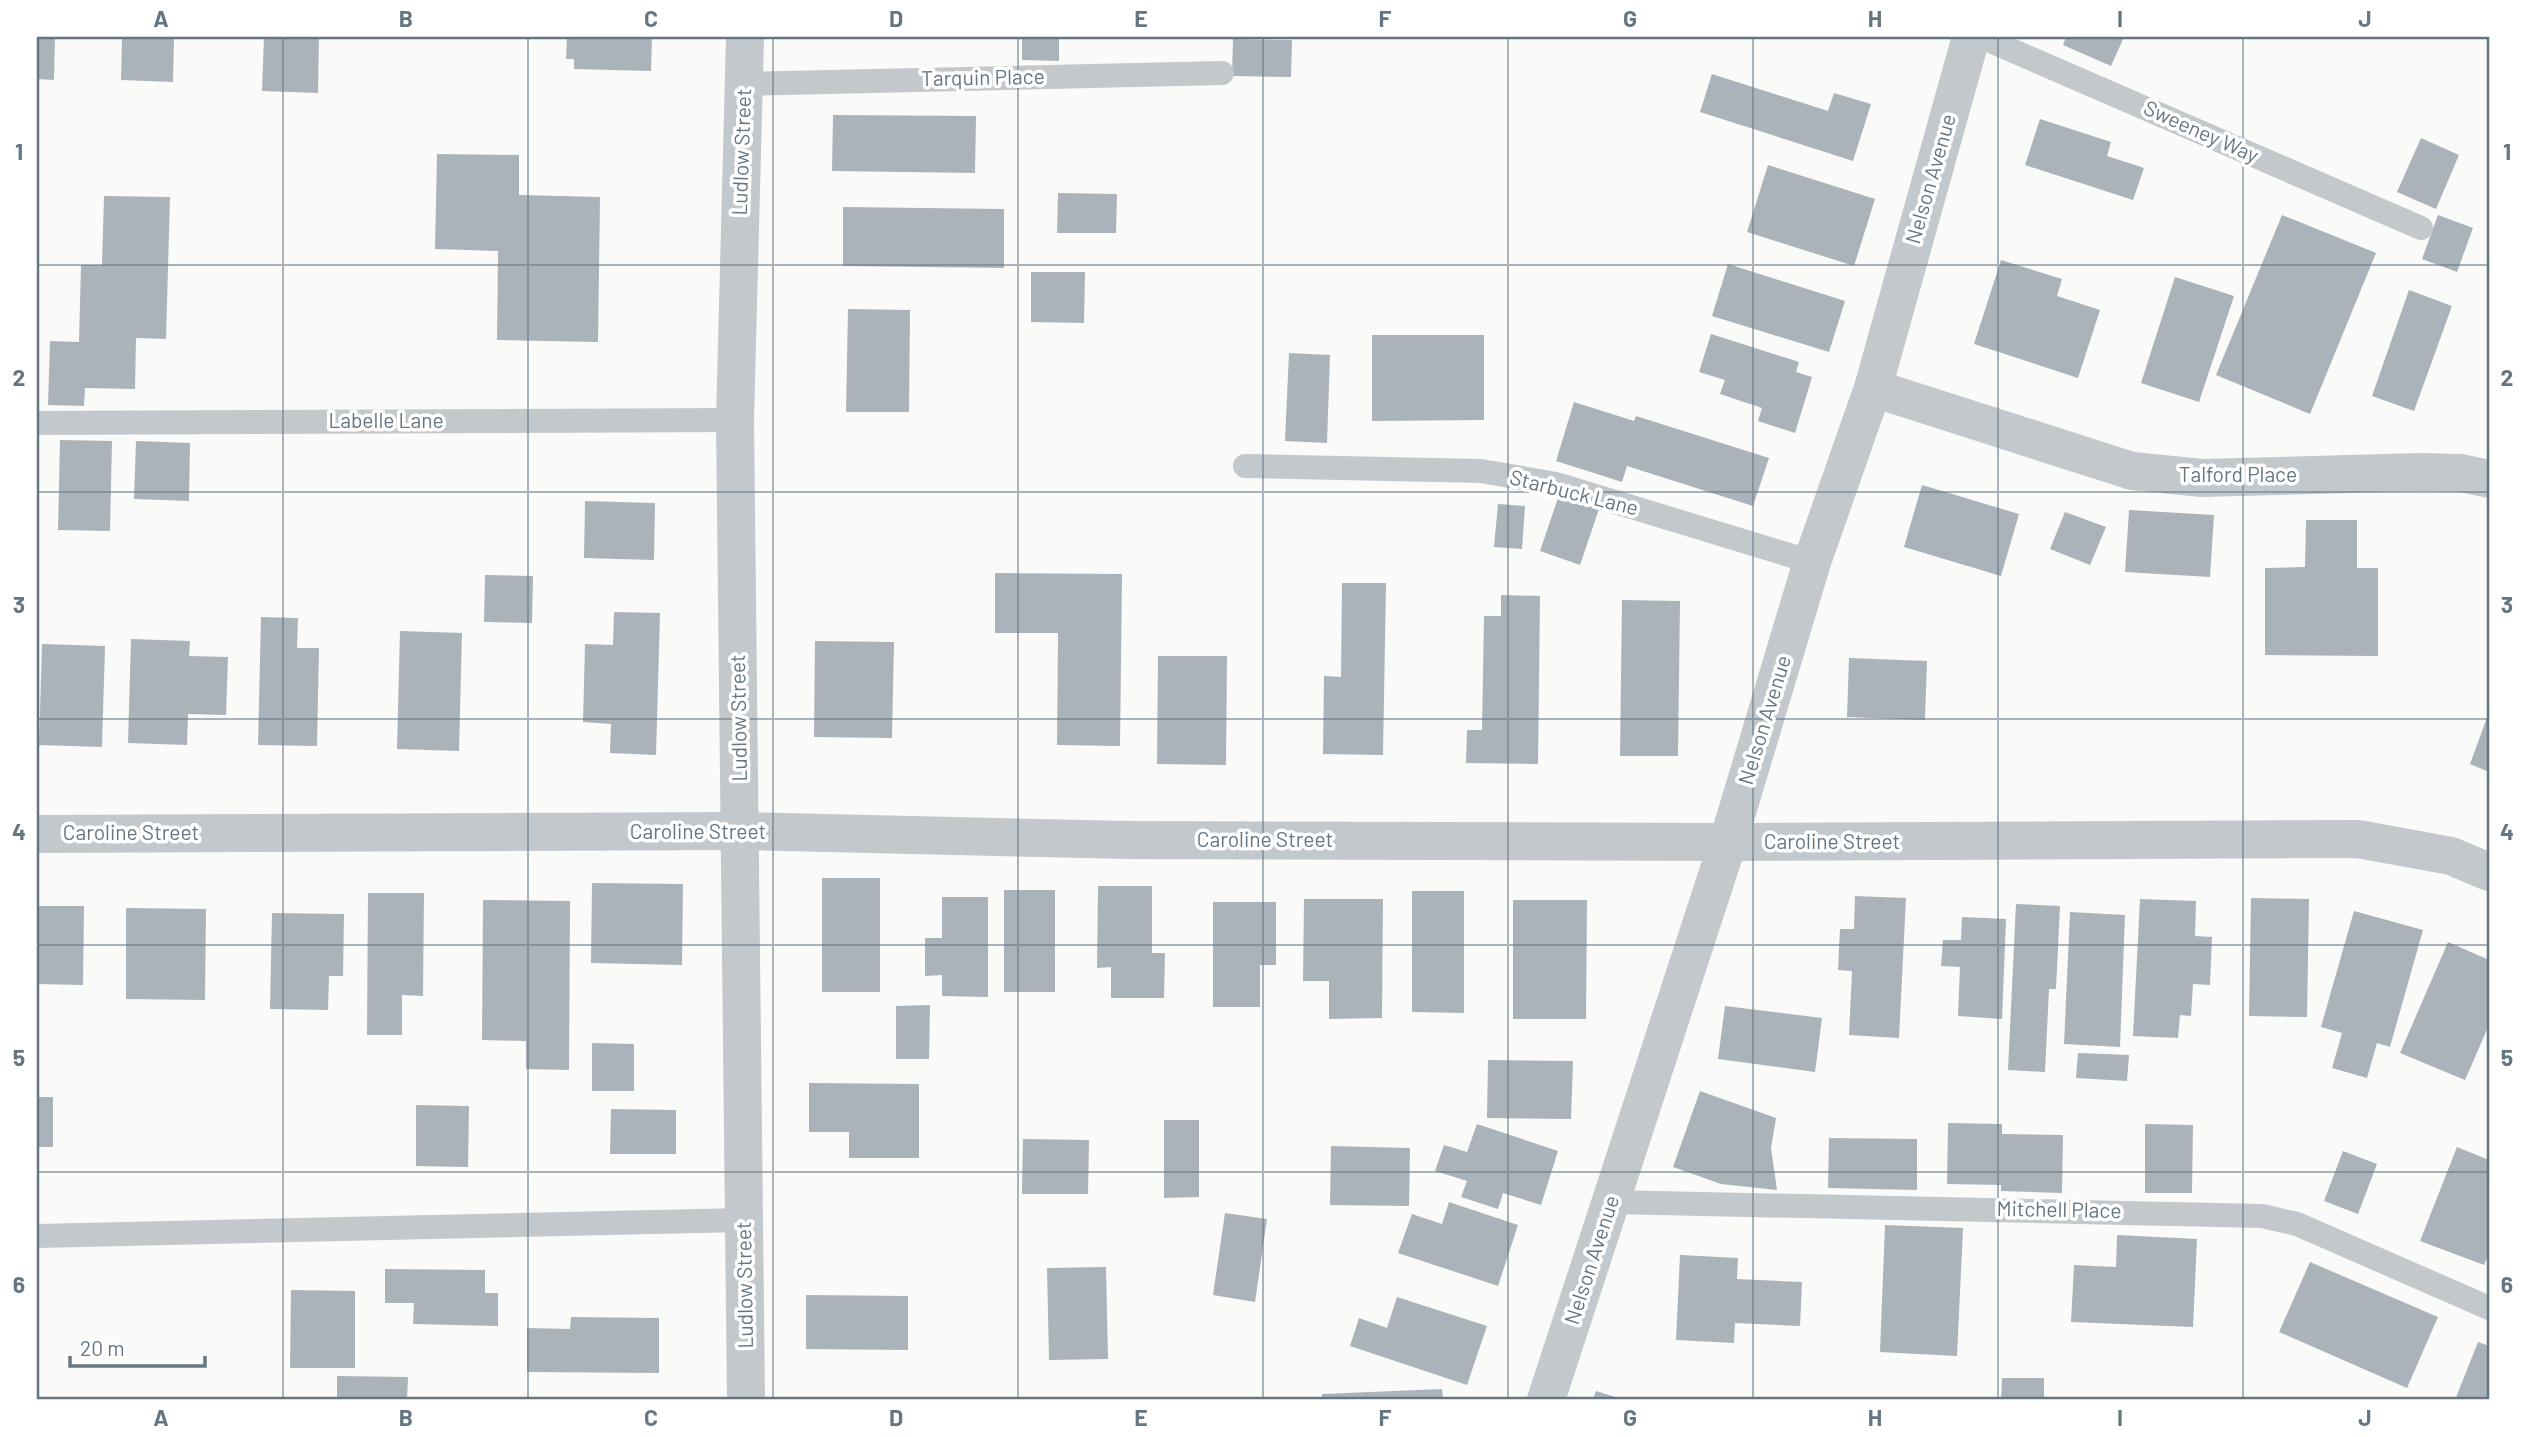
<svg xmlns="http://www.w3.org/2000/svg" width="2526" height="1437" font-family="Barlow,sans-serif">
<rect width="100%" height="100%" fill="#fafaf8"/>
<!-- building -->
<g fill="#aab3b9">
<polygon points="37,37 55,37 54,80 37,79"/>
<polygon points="122,37 174,37 173,82 121,80"/>
<polygon points="264,37 319,37 318,93 262,91"/>
<polygon points="567,37 652,37 651,71 574,69 574,59 566,59"/>
<polygon points="1022,37 1059,37 1059,61 1022,60"/>
<polygon points="2066,37 2124,37 2111,66 2063,45"/>
<polygon points="1233,39 1292,40 1291,77 1232,76"/>
<polygon points="1712,74 1828,111 1834,93 1871,104 1853,161 1700,112"/>
<polygon points="833,115 976,116 975,173 832,171"/>
<polygon points="2040,119 2111,142 2107,156 2144,168 2133,200 2025,165"/>
<polygon points="2421,138 2459,155 2436,209 2397,192"/>
<polygon points="437,154 519,155 519,195 600,197 598,342 497,340 498,251 435,249"/>
<polygon points="1768,165 1875,199 1854,266 1747,232"/>
<polygon points="1058,193 1117,194 1116,233 1057,233"/>
<polygon points="104,196 170,197 166,339 136,338 135,389 85,388 84,406 48,405 50,341 79,342 81,265 102,265"/>
<polygon points="843,207 1004,209 1004,268 843,266"/>
<polygon points="2282,215 2376,253 2310,414 2216,375"/>
<polygon points="2438,215 2473,228 2457,272 2422,259"/>
<polygon points="2001,260 2062,279 2057,296 2100,310 2078,378 1974,344"/>
<polygon points="1728,264 1845,301 1829,352 1712,316"/>
<polygon points="1031,272 1085,272 1084,323 1031,322"/>
<polygon points="2175,277 2234,296 2199,402 2141,383"/>
<polygon points="2409,290 2452,306 2414,411 2372,396"/>
<polygon points="848,309 910,310 909,412 846,412"/>
<polygon points="1711,334 1799,362 1796,372 1812,377 1795,433 1758,421 1762,408 1720,394 1725,380 1699,372"/>
<polygon points="1372,335 1484,335 1484,420 1372,421"/>
<polygon points="1289,353 1330,355 1327,443 1285,441"/>
<polygon points="1574,402 1634,421 1636,416 1769,458 1753,506 1627,466 1622,482 1556,461"/>
<polygon points="60,440 112,441 110,531 58,530"/>
<polygon points="136,441 190,443 189,501 134,499"/>
<polygon points="1922,485 2019,514 2001,576 1904,547"/>
<polygon points="1559,495 1599,509 1580,565 1540,551"/>
<polygon points="585,501 655,503 654,560 584,558"/>
<polygon points="1498,504 1525,506 1522,549 1494,547"/>
<polygon points="2129,510 2214,515 2210,577 2125,572"/>
<polygon points="2065,512 2106,527 2090,565 2050,549"/>
<polygon points="2306,520 2357,520 2357,568 2378,568 2378,656 2265,655 2265,568 2305,567"/>
<polygon points="995,573 1122,574 1120,746 1057,745 1058,633 995,633"/>
<polygon points="485,575 533,576 532,623 484,622"/>
<polygon points="1342,583 1386,583 1383,755 1323,754 1324,676 1341,677"/>
<polygon points="1501,595 1540,596 1538,764 1466,763 1467,730 1482,730 1484,616 1501,616"/>
<polygon points="1622,600 1680,601 1678,756 1620,756"/>
<polygon points="614,612 660,613 656,755 610,753 611,724 583,722 585,644 613,645"/>
<polygon points="261,617 298,618 297,648 319,648 317,746 258,745"/>
<polygon points="400,631 462,633 459,751 397,749"/>
<polygon points="131,639 190,641 189,656 228,657 226,715 188,714 187,745 128,743"/>
<polygon points="815,641 894,642 892,738 814,737"/>
<polygon points="42,644 105,646 102,747 39,745"/>
<polygon points="1158,656 1227,656 1226,765 1157,764"/>
<polygon points="1849,658 1927,661 1925,720 1847,717"/>
<polygon points="2489,712 2489,772 2470,764"/>
<rect x="822" y="878" width="58" height="114"/>
<polygon points="592,883 683,884 682,965 591,963"/>
<polygon points="1098,886 1152,886 1152,953 1165,953 1164,998 1111,998 1111,967 1097,968"/>
<rect x="1004" y="890" width="51" height="102"/>
<polygon points="1412,891 1464,891 1464,1013 1412,1012"/>
<polygon points="368,893 424,893 423,996 402,995 402,1035 367,1035"/>
<polygon points="1855,896 1906,898 1899,1038 1849,1035 1852,971 1838,970 1840,929 1854,929"/>
<polygon points="942,897 988,897 988,997 942,996 942,975 925,976 925,938 942,938"/>
<polygon points="2251,898 2309,899 2307,1017 2249,1016"/>
<polygon points="1304,899 1383,899 1382,1018 1329,1019 1329,981 1303,981"/>
<polygon points="2140,899 2196,901 2195,936 2212,937 2210,985 2193,984 2191,1016 2180,1015 2178,1038 2133,1036"/>
<polygon points="483,900 570,901 569,1070 526,1069 526,1041 482,1040"/>
<polygon points="1513,900 1587,900 1586,1019 1513,1019"/>
<polygon points="1213,902 1276,902 1276,965 1260,965 1260,1007 1213,1007"/>
<polygon points="2016,904 2060,906 2056,989 2049,989 2045,1072 2008,1070"/>
<polygon points="37,906 84,906 83,985 37,984"/>
<polygon points="126,908 206,909 205,1000 126,999"/>
<polygon points="2354,911 2423,930 2390,1047 2377,1043 2367,1078 2332,1068 2342,1033 2321,1027"/>
<polygon points="2070,912 2125,915 2120,1047 2064,1044"/>
<polygon points="272,913 344,914 343,976 329,976 328,1010 270,1009"/>
<polygon points="1962,917 2006,919 2002,1019 1958,1016 1960,967 1941,966 1943,940 1961,940"/>
<polygon points="2448,942 2489,960 2489,1025 2465,1080 2400,1053"/>
<polygon points="930,1005 929,1059 896,1059 896,1006"/>
<polygon points="1725,1006 1822,1018 1815,1072 1718,1059"/>
<polygon points="592,1043 634,1044 634,1091 592,1091"/>
<polygon points="2078,1053 2129,1055 2127,1081 2076,1078"/>
<polygon points="1488,1060 1573,1061 1571,1119 1487,1118"/>
<polygon points="809,1083 919,1084 919,1158 849,1158 849,1132 809,1132"/>
<polygon points="1700,1091 1776,1118 1771,1148 1777,1190 1721,1184 1673,1167"/>
<rect x="37" y="1097" width="16" height="50"/>
<polygon points="416,1105 469,1106 468,1167 416,1166"/>
<polygon points="611,1109 676,1110 676,1154 610,1154"/>
<polygon points="1164,1120 1199,1120 1199,1197 1164,1198"/>
<polygon points="1948,1123 2002,1124 2002,1134 2063,1135 2062,1193 2001,1191 2001,1185 1947,1184"/>
<polygon points="1477,1124 1558,1151 1541,1205 1503,1193 1498,1209 1461,1197 1467,1181 1435,1171 1444,1145 1467,1152"/>
<polygon points="2145,1124 2193,1125 2192,1193 2145,1193"/>
<polygon points="1829,1138 1917,1139 1917,1190 1828,1188"/>
<polygon points="1023,1139 1089,1140 1088,1194 1022,1194"/>
<polygon points="1331,1146 1410,1148 1409,1206 1330,1205"/>
<polygon points="2457,1147 2489,1160 2489,1253 2484,1265 2420,1241"/>
<polygon points="2343,1151 2377,1164 2358,1214 2324,1201"/>
<polygon points="1449,1202 1518,1225 1498,1286 1398,1253 1412,1214 1442,1224"/>
<polygon points="1225,1213 1267,1219 1255,1302 1213,1295"/>
<polygon points="1885,1225 1963,1228 1957,1356 1880,1352"/>
<polygon points="2117,1235 2197,1239 2193,1327 2071,1322 2074,1265 2116,1267"/>
<polygon points="1680,1255 1738,1258 1737,1279 1802,1282 1800,1326 1735,1323 1734,1343 1676,1340"/>
<polygon points="2310,1262 2438,1317 2407,1388 2279,1332"/>
<polygon points="1106,1267 1108,1359 1049,1360 1047,1268"/>
<polygon points="385,1269 485,1270 485,1293 498,1293 498,1326 413,1324 414,1303 385,1303"/>
<polygon points="291,1290 355,1291 355,1368 290,1368"/>
<polygon points="806,1295 908,1296 908,1350 806,1349"/>
<polygon points="1397,1297 1487,1326 1467,1385 1350,1346 1359,1318 1387,1328"/>
<polygon points="571,1317 659,1318 659,1373 527,1372 527,1328 570,1329"/>
<polygon points="2478,1342 2489,1346 2489,1400 2455,1400"/>
<polygon points="337,1376 408,1377 407,1400 337,1400"/>
<polygon points="2002,1378 2044,1378 2044,1400 2001,1400"/>
<polygon points="1442,1389 1443,1400 1322,1400 1322,1394"/>
<polygon points="1596,1391 1625,1400 1593,1400"/>
</g>
<g fill="none" stroke-linecap="round" stroke-linejoin="round">
<!-- service -->
<g stroke="#c3c8cc" stroke-width="24">
<polyline points="1981,37 2421,228"/>
<polyline points="745,84 1222,73"/>
<polyline points="37,423 735,420"/>
<polyline points="1245,466 1481,471 1556,484 1812,562"/>
<polyline points="1611,1202 2262,1216 2297,1224 2489,1308"/>
<polyline points="37,1236 744,1220"/>
</g>
<!-- minor -->
<g stroke="#c3c8cc" stroke-width="38">
<polyline points="745,37 735,420 746,1400"/>
<polyline points="1873,388 2132,471 2202,478 2421,472 2461,473 2489,479"/>
<polyline points="37,834 740,831 1129,840 1728,842 2358,839 2451,856 2489,872"/>
</g>
<!-- tertiary -->
<polyline stroke="#c3c8cc" stroke-width="38" points="1546,1400 1728,842 1812,562 1873,388 1971,37"/>
</g>
<!-- grid -->
<path fill="none" stroke="#657683" stroke-width="2" stroke-opacity="0.55" d="M283 37V1400M528 37V1400M773 37V1400M1018 37V1400M1263 37V1400M1508 37V1400M1753 37V1400M1998 37V1400M2243 37V1400M37 265H2489M37 492H2489M37 719H2489M37 945H2489M37 1172H2489"/>
<g text-anchor="middle" stroke-width="7" stroke-linejoin="round" paint-order="stroke">
<!-- street labels -->
<g font-size="21" fill="#657683" stroke="#fff">
<text transform="translate(983 78) rotate(-1)" y="7">Tarquin Place</text>
<text transform="translate(2201 132) rotate(24)" y="7">Sweeney Way</text>
<text transform="translate(742 152) rotate(-88)" y="7">Ludlow Street</text>
<text transform="translate(1931 179) rotate(-74)" y="7">Nelson Avenue</text>
<text x="386" y="428">Labelle Lane</text>
<text x="2238" y="482">Talford Place</text>
<text transform="translate(1574 493) rotate(14)" y="7">Starbuck Lane</text>
<text transform="translate(739 718) rotate(-91)" y="7">Ludlow Street</text>
<text transform="translate(1765 720) rotate(-73)" y="7">Nelson Avenue</text>
<text x="698" y="839">Caroline Street</text>
<text x="131" y="840">Caroline Street</text>
<text x="1265" y="847">Caroline Street</text>
<text x="1832" y="849">Caroline Street</text>
<text transform="translate(2059 1210) rotate(1)" y="7">Mitchell Place</text>
<text transform="translate(1592 1260) rotate(-72)" y="7">Nelson Avenue</text>
<text transform="translate(745 1285) rotate(-91)" y="7">Ludlow Street</text>
</g>
</g>
<!-- border -->
<rect width="2526" height="1437" fill="none" stroke="#ffffff" stroke-width="77"/>
<!-- scale -->
<path d="M70 1356v10h135v-10" fill="none" stroke="#657683" stroke-width="3.5"/>
<text x="80" y="1356" font-size="21" fill="#657683" stroke="#ffffff" stroke-width="5" paint-order="stroke">20 m</text>
<rect x="38" y="38" width="2450" height="1360" fill="none" stroke="#657683" stroke-width="2.5"/>
<g font-size="23" text-anchor="middle" font-weight="bold" fill="#657683">
<text x="161" y="27">A</text>
<text x="406" y="27">B</text>
<text x="651" y="27">C</text>
<text x="896" y="27">D</text>
<text x="1141" y="27">E</text>
<text x="1385" y="27">F</text>
<text x="1630" y="27">G</text>
<text x="1875" y="27">H</text>
<text x="2120" y="27">I</text>
<text x="2365" y="27">J</text>
<text x="19" y="160">1</text>
<text x="2507" y="160">1</text>
<text x="19" y="386">2</text>
<text x="2507" y="386">2</text>
<text x="19" y="613">3</text>
<text x="2507" y="613">3</text>
<text x="19" y="840">4</text>
<text x="2507" y="840">4</text>
<text x="19" y="1066">5</text>
<text x="2507" y="1066">5</text>
<text x="19" y="1293">6</text>
<text x="2507" y="1293">6</text>
<text x="161" y="1426">A</text>
<text x="406" y="1426">B</text>
<text x="651" y="1426">C</text>
<text x="896" y="1426">D</text>
<text x="1141" y="1426">E</text>
<text x="1385" y="1426">F</text>
<text x="1630" y="1426">G</text>
<text x="1875" y="1426">H</text>
<text x="2120" y="1426">I</text>
<text x="2365" y="1426">J</text>
</g>
</svg>
